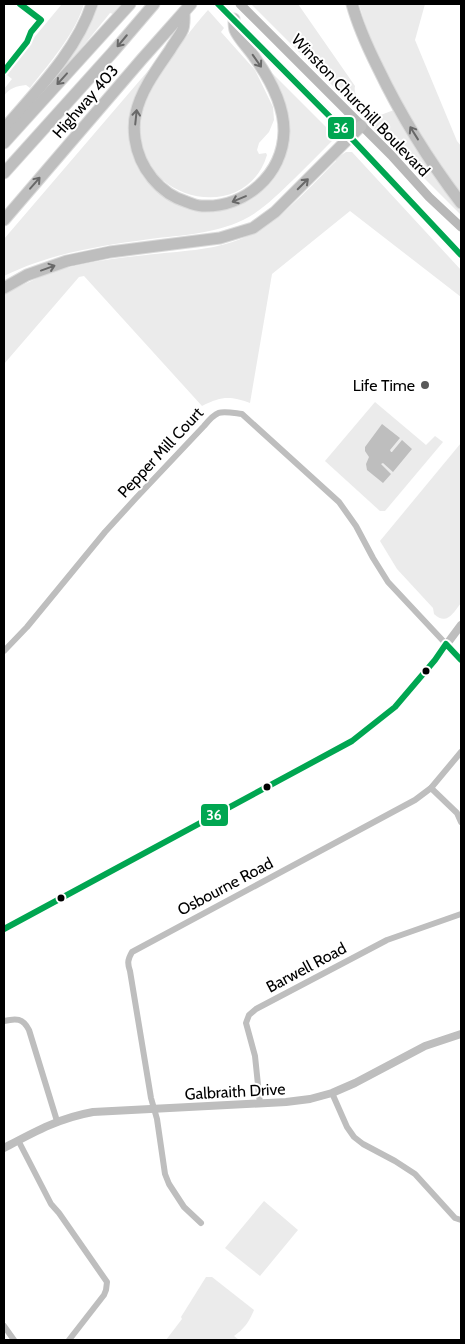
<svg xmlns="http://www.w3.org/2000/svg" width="465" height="1344" font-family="Cabin,sans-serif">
<rect width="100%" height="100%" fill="#fff"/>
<!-- green -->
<g fill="#ebebeb">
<path d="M62 4H84C74 36 50 62 30 88L26 85C17 86 9 88 4 96V89L12 79 7 75 18 57Z"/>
<polygon points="97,4 122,4 113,14 110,13 58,77 55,74 81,40 93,18"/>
<path d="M251 4H298L355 86C353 94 360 100 361 108L358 111Z"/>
<path d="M359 4H425L415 40 457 141 461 146V196C419 138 378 72 359 4Z"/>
<path d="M208 10 224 28 221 32 255 70 273 107 274 120 269 132 259 143 257 150 259 154 266 153 267 155C245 227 137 200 139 128 141 94 185 36 208 10Z"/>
<path d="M153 65 135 98 129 120V131L130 144 133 155 142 175 151 186 165 198 234 205 283 154 271 75 273 74 336 137C322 151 308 165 293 180 278 194 262 211 243 220 214 234 182 235 150 239 99 246 51 253 4 276V239Z"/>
<polygon points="394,110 427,164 461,209 461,215 367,121 370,119"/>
<path d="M346 152H352L461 270V297L350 211 272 274 250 403C230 396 222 396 202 406L84 276 79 277 4 364V294C21 286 38 277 56 271 85 262 116 258 146 255 178 251 213 251 243 238 279 223 309 188 336 161L335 159Z"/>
<polygon points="375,402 426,445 435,436 443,442 385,511 380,511 325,461"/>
<path d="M461 443V603C453 613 447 626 434 614L433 608 397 569 380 541Z"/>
<polygon points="264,1201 298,1230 260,1276 225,1248"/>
<path d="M206 1277H212L254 1310C249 1322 244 1329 234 1336L239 1340H166L182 1319 181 1317Z"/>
</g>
<!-- water -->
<polygon fill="#bebebe" points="382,424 400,438 390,450 391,452 392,452 402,440 412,449 393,472 383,463 381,464 391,474 383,483 367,470 366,464 369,457 365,451 365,447"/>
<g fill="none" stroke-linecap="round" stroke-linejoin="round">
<defs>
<g id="motorway">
<path d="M352 4C358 26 368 48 378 68 401 116 429 161 461 203"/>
<path d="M184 12C184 18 185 26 182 31 179 37 174 43 170 50 157 69 141 90 136 113 134 120 134 131 135 139 139 168 160 194 187 202 192 204 197 206 202 206 245 208 283 175 284 131 284 104 270 79 255 58 250 50 238 38 235 30 234 27 234 22 234 19"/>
<path d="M4 129C36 91 76 52 92 4"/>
<polyline points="4,143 130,4"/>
<polyline points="4,173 113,52 154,4"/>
<polyline points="4,220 142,59 191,4"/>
<polyline points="4,288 27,275 67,261 110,252 220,238 253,228 275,212 361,126"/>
</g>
</defs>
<!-- motorway casing -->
<use href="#motorway" stroke="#dbdbdb" stroke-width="13"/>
<!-- minor -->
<g stroke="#bebebe" stroke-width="6">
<path d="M4 651 27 627 105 532 136 498 204 426C218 409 220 411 242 414L339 502 356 526 373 558 388 582 446 644"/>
<polyline points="431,788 457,813 461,822"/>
<path d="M4 1021C16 1018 23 1018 29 1030L57 1121"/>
<polyline points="332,1093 347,1127 354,1137 363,1144 395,1161 415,1174 455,1218 461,1220"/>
<polyline points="260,1104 255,1056 246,1023 249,1015 256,1009 387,940 461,914"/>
<polyline points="18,1140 51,1204 59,1213 107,1282 106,1290 104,1295 69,1340"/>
<path d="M201 1223 184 1207 169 1184 165 1174 157 1119 151 1098 130 971C127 963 128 959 132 952L415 800 431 788 461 752"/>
<polyline points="4,1326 14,1340"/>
</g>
<!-- tertiary -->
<g stroke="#bebebe" stroke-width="8">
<polyline points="446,644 461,660"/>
<polyline points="4,929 352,741 395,707 435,660 461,625"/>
<path d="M4 1148C34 1132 59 1118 93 1112L286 1102 310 1099 332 1093 355 1083 425 1046 461 1034"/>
</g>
<!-- secondary -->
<g stroke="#b8b8b8" stroke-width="9">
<polyline points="218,4 354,141 461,255"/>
<polyline points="240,4 391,155 429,197 461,227"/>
</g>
<!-- motorway -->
<use href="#motorway" stroke="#bebebe" stroke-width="11"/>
<defs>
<g id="bus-1">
<polyline points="218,4 354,141 461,255"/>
<polyline points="4,71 27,42 31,32 41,20 20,4"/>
<polyline points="4,929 352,741 395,707 435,660 446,644 461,660"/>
</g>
</defs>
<!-- bus-1 casing -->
<use href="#bus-1" stroke="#fff" stroke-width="10"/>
<!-- bus-1 -->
<use href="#bus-1" stroke="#00a651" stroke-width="6"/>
</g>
<!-- one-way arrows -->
<defs><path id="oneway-shaft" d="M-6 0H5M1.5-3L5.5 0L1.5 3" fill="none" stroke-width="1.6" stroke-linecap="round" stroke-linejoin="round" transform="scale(1.25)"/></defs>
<g stroke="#686868">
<use href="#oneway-shaft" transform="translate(122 41) rotate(130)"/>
<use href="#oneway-shaft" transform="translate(257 61) rotate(55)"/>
<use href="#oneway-shaft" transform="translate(62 79) rotate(132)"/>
<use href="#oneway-shaft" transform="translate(136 117) rotate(-84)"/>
<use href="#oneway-shaft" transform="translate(414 133) rotate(-122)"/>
<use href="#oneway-shaft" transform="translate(35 183) rotate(-49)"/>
<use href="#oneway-shaft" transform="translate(303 184) rotate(-45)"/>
<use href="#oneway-shaft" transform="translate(239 199) rotate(157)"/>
<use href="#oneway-shaft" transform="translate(48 268) rotate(-20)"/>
</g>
<!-- markers -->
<circle fill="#595959" stroke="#fff" stroke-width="2" cx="425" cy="385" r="5"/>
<g fill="#000" stroke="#fff" stroke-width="2">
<circle cx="426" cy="671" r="4.5"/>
<circle cx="267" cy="787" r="4.5"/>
<circle cx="61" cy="898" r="4.5"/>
</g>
<g text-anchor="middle" stroke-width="4" stroke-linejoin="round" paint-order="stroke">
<!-- street labels -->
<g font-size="16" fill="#000" stroke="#fff">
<text transform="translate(85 101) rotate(-49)" y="6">Highway 403</text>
<text transform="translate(361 105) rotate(46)" y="6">Winston Churchill Boulevard</text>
<text transform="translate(160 452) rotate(-47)" y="6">Pepper Mill Court</text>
<text transform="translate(225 886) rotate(-28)" y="6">Osbourne Road</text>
<text transform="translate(306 967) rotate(-28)" y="6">Barwell Road</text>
<text transform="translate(235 1091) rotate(-3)" y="6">Galbraith Drive</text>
</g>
<!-- poi labels -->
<g font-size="16" fill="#000" stroke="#fff" text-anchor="end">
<text x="415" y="391">Life Time</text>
</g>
</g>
<g stroke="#fff" stroke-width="2">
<rect x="327" y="116" width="28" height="24" rx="5" fill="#00a651"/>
<rect x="200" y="803" width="29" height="24" rx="5" fill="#00a651"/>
</g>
<g font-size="14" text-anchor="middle" font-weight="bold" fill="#fff">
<text x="341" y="133">36</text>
<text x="214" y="820">36</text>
</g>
<!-- border -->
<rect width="465" height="1344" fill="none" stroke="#000000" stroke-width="10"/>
</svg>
